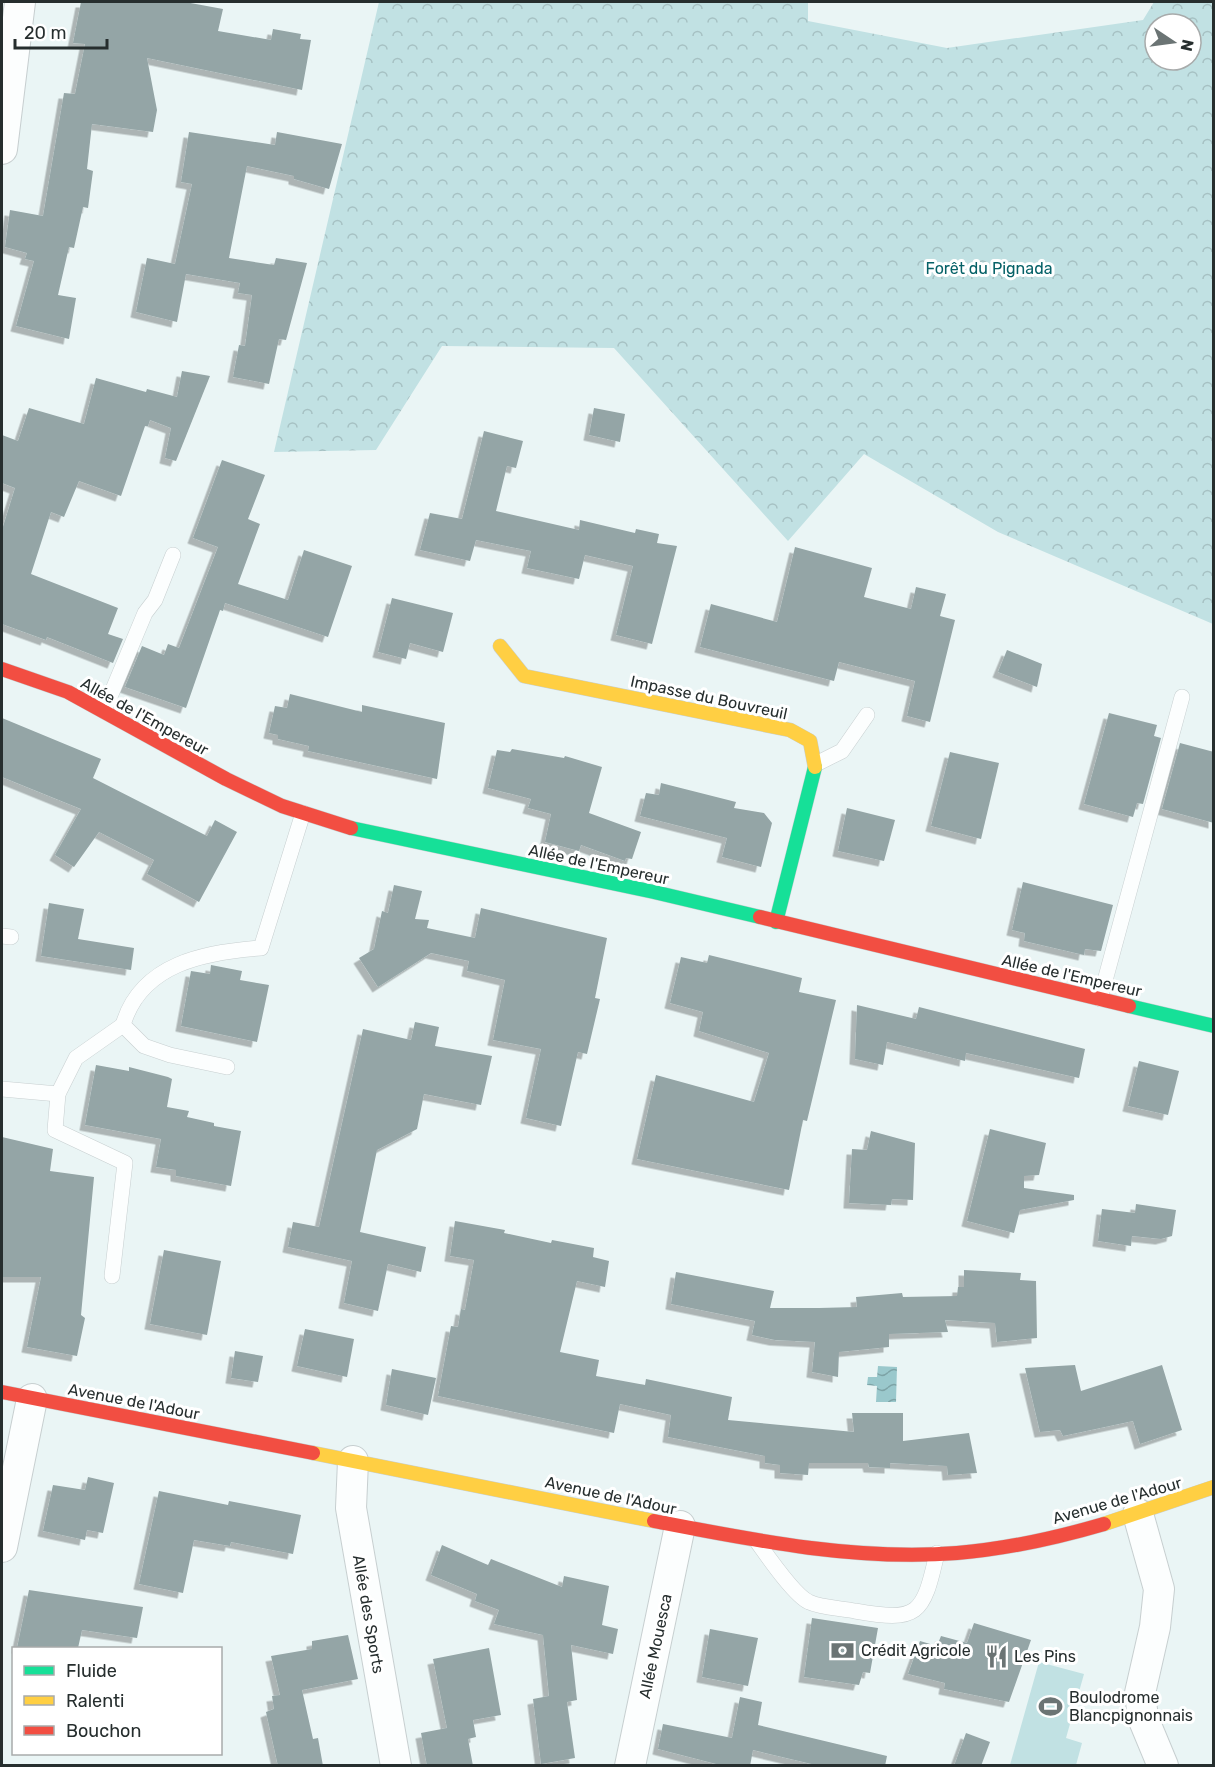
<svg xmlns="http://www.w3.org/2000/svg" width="1215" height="1767" font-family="Rubik,sans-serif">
<defs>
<pattern id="forest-crowns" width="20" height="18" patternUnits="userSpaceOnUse" patternTransform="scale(1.5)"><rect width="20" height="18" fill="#c1e1e3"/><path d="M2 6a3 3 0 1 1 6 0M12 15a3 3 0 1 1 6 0" fill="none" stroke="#a6c1c3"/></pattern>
<pattern id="water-waves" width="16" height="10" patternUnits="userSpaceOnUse" patternTransform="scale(1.5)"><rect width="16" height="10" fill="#9ac8cc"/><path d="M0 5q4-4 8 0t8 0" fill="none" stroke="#7da3a6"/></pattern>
<filter id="shadow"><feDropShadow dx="-5.5" dy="5.5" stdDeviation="0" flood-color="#0004"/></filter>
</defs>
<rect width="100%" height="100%" fill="#eaf5f5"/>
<!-- forest -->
<path fill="url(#forest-crowns)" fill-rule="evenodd" d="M379 2H808V21L947 48 1143 20 1154 2H1213V624L998 532 864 454 788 541 614 348 442 346 376 450 274 452ZM1155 24H1191V60H1155Z"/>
<!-- pitch -->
<polygon fill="#c1e1e3" points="1039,1662 1084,1674 1066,1738 1082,1743 1076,1765 1010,1765"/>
<!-- water -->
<polygon fill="url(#water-waves)" points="878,1366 897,1367 896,1402 876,1402 877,1386 867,1385 868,1377 877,1377"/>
<!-- building -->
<g fill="#94a5a6" filter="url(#shadow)">
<polygon points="81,2 185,2 223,9 218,31 271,40 273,29 301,34 300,39 311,40 302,90 147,58 157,110 153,132 92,124 87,169 93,171 88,208 83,207 74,248 69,247 58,295 76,298 69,339 16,326 34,261 25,259 27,253 5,247 10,210 43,216 64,93 75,94 85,44 73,43"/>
<polygon points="189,132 275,145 277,132 342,144 329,189 294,179 294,176 247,166 229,258 274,265 276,258 307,263 286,340 279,339 269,384 233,377 239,345 245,346 252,295 238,293 240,283 186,274 177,322 136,312 147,258 175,264 192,184 181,182"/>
<polygon points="182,371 210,376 176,461 165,458 171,428 150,420 148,426 145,426 121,496 79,481 64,517 51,512 31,574 118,608 108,634 123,639 113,663 47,637 46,640 2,624 2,530 15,488 2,483 2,435 18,441 29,408 84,424 96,378 146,392 147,389 177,397"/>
<polygon points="594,408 625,414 620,442 589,435"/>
<polygon points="484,431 523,441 516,468 507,466 496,511 579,530 580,520 635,533 636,529 659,534 657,543 677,546 652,644 616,635 633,566 585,555 579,579 527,568 531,551 476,540 470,561 420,550 430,513 462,519"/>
<polygon points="222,460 265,475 248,519 260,524 238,584 288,600 304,550 352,566 328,637 225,603 223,611 220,610 186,708 125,687 142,646 164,655 168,644 179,648 218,547 193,538"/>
<polygon points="795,547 872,568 864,597 911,609 916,587 946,594 940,616 955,620 930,722 907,716 915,681 839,662 834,681 700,647 711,604 777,622"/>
<polygon points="392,598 453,613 443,652 410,643 406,659 378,652"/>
<polygon points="1007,650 1042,664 1037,687 998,672"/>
<polygon points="290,694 362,712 362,705 445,723 437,779 308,751 309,746 278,739 278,735 269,733 275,706 287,708"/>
<polygon points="1109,713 1157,725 1154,736 1161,738 1143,804 1137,803 1133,817 1084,804"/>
<polygon points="2,718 101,759 93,778 207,836 215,820 237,832 199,902 147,874 154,860 99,832 74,867 55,855 81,809 2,777"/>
<polygon points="1180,743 1214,752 1214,823 1162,809"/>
<polygon points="512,749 564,758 565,756 602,767 589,813 641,832 632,859 626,858 625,861 581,845 579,851 545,842 551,814 528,808 531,799 488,788 497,750 510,752"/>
<polygon points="950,752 999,763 981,839 931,826"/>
<polygon points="661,783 736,802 734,808 764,813 772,823 761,867 722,857 727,838 640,816 646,793 659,795"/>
<polygon points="847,808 895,820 884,861 838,851"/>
<polygon points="1023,882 1113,905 1101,951 1085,949 1084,955 1024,941 1025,933 1012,930"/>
<polygon points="394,885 422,891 415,919 429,920 427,928 475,938 481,908 607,938 595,998 600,999 587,1054 578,1052 561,1126 526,1118 541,1049 493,1040 505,980 467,971 469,961 431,953 378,987 359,958 374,949 382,911 388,913"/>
<polygon points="49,903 84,909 78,939 134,948 131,970 41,956"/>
<polygon points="709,955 802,978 799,992 836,1000 807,1121 803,1120 789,1190 637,1159 656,1075 754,1102 769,1053 699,1031 703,1012 670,1003 681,957 707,963"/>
<polygon points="211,965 242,971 240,980 269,985 257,1042 181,1026 191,971 210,974"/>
<polygon points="857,1005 916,1019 919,1007 1085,1049 1079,1078 966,1053 965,1061 887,1042 883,1065 855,1059"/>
<polygon points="415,1022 439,1027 435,1046 492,1056 481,1105 424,1094 417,1129 377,1150 360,1232 426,1247 421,1272 388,1264 378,1311 344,1303 352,1261 288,1247 293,1222 319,1227 363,1029 411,1040"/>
<polygon points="1139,1061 1179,1071 1168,1115 1128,1106"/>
<polygon points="96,1065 129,1071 129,1067 168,1077 172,1079 167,1107 189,1111 187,1117 214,1123 214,1126 241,1131 231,1186 176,1176 176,1170 156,1167 161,1139 85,1125"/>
<polygon points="990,1129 1046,1143 1039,1175 1024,1176 1024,1188 1074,1195 1074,1200 1020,1210 1014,1233 967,1221"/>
<polygon points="871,1131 915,1143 913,1200 892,1199 891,1205 849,1203 852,1149 867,1150"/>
<polygon points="2,1137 53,1149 50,1171 94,1177 81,1315 85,1318 77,1356 27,1347 41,1277 2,1277"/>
<polygon points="1136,1204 1176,1210 1172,1236 1161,1239 1132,1236 1131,1246 1098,1241 1102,1209 1135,1213"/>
<polygon points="455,1221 505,1230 504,1233 551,1243 552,1240 594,1248 593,1257 609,1261 605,1287 577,1281 560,1352 599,1360 596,1376 645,1385 646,1379 732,1397 728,1420 854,1432 852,1413 903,1413 903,1441 969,1433 977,1473 948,1475 947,1466 890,1463 890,1468 869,1467 868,1463 809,1463 808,1475 780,1473 780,1465 765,1463 765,1456 668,1437 671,1415 620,1404 614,1433 438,1396 451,1326 458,1327 461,1309 465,1310 474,1260 450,1256"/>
<polygon points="164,1250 221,1261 207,1335 150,1324"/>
<polygon points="964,1270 1021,1273 1020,1280 1036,1281 1037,1338 997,1342 995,1323 945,1320 948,1332 889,1334 889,1347 839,1352 838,1377 812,1372 815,1342 775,1340 752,1335 755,1321 671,1304 676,1272 774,1291 770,1308 819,1308 857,1307 856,1297 902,1293 903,1297 957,1296 958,1287 964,1287"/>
<polygon points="305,1329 354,1339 347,1377 297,1366"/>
<polygon points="235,1351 263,1356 258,1382 231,1378"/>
<polygon points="1075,1365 1081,1391 1162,1365 1182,1430 1140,1444 1133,1421 1063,1436 1060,1430 1040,1432 1025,1368"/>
<polygon points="392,1369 436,1378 428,1415 386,1405"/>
<polygon points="88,1477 114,1483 103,1533 87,1530 85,1540 43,1531 53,1485 85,1490"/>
<polygon points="159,1491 228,1505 229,1501 301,1515 293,1554 231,1542 230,1546 194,1540 183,1593 139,1584"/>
<polygon points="442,1545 488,1565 491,1559 562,1587 564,1576 609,1586 602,1625 618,1629 613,1654 571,1645 577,1700 567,1702 575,1758 541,1764 533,1699 549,1696 543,1635 494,1624 499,1610 475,1601 477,1594 431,1575"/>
<polygon points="29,1590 143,1607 137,1638 82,1630 78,1648 17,1648"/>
<polygon points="812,1618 878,1628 870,1673 863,1672 859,1685 804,1677"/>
<polygon points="974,1623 1031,1640 1009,1702 944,1689 945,1683 908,1674 920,1641 937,1646 941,1636 967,1643"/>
<polygon points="710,1629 758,1638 748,1686 702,1677"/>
<polygon points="348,1635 358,1679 302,1690 313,1739 318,1738 323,1766 278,1766 266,1712 274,1709 272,1696 280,1695 271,1656 312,1649 312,1641"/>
<polygon points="489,1648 501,1715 473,1720 476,1737 468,1739 473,1766 427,1766 421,1733 447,1728 433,1659"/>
<polygon points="740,1697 762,1702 758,1725 887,1756 885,1766 820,1766 753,1750 750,1766 724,1766 658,1749 663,1724 732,1738"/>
<polygon points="966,1733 990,1742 981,1766 954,1766"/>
</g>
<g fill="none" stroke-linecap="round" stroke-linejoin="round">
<defs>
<g id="lane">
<polyline points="104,711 145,613 155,600 173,555"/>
<polyline points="816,764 842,751 867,715"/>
<polyline points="2,936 11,937"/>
<polyline points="1100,999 1182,697"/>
<path d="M227 1067 170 1055 144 1046 123 1025C141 963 206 952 261 948L303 813"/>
<polyline points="2,1089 58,1094"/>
<polyline points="112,1276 125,1163 55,1130 58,1094 76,1058 123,1025"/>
<path d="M758 1543C768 1557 795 1596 809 1602 822 1608 841 1608 855 1611 918 1622 923 1616 937 1553"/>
</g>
<g id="street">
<polyline points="2,149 20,2"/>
<polyline points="353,1461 351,1508 396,1766"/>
<polyline points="1138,1514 1159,1589 1155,1627 1140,1693 1143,1718 1163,1766"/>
<polyline points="2,1547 32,1399"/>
<polyline points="630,1766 680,1526"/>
</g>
<g id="fast">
<polyline points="351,828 654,892 760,917"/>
<polyline points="776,922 815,767"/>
<polyline points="1129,1006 1214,1026"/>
</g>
<g id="slow">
<polyline points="500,646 524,676 790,730 810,741 815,767"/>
<polyline points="313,1453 654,1521"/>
<polyline points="1104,1524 1214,1487"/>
</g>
<g id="jam">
<polyline points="2,669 68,692 226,779 282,806 351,828"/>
<polyline points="760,917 1129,1006"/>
<polyline points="2,1392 313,1453"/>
<path d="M654 1521C752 1540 856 1561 957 1553 1006 1549 1056 1538 1104 1524"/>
</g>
</defs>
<!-- lane casing -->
<use href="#lane" stroke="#c7cfd0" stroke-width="16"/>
<!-- street casing -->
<use href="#street" stroke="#c7cfd0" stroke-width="32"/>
<!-- fast casing -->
<use href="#fast" stroke="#c7cfd0" stroke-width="15"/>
<!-- slow casing -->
<use href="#slow" stroke="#c7cfd0" stroke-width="15"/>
<!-- jam casing -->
<use href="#jam" stroke="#c7cfd0" stroke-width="15"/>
<!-- lane -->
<use href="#lane" stroke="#fcfefe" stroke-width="15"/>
<!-- street -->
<use href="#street" stroke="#fcfefe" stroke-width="30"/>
<!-- fast -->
<use href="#fast" stroke="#16e098" stroke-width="14"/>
<!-- slow -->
<use href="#slow" stroke="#ffcf43" stroke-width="14"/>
<!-- jam -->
<use href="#jam" stroke="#f24e42" stroke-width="14"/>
</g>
<!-- icons -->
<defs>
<symbol id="bank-bare" viewBox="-9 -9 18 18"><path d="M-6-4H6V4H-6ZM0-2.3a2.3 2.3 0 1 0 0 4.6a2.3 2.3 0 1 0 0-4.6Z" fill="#6b7474" stroke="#fff" stroke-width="2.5" paint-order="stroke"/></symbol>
<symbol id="restaurant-bare" viewBox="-9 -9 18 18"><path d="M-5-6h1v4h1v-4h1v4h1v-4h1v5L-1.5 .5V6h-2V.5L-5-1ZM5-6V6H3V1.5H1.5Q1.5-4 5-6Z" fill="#6b7474" stroke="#fff" stroke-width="2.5" paint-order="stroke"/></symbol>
<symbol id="stadium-bare" viewBox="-9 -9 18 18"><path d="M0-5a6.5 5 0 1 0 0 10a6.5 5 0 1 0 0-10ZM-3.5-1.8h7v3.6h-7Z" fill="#6b7474" stroke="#fff" stroke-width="2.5" paint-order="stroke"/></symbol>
</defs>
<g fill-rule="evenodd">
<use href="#bank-bare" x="826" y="1634" width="33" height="33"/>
<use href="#restaurant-bare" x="980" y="1640" width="33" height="33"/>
<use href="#stadium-bare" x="1034" y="1690" width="33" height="33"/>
</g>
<g text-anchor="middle" stroke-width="6" stroke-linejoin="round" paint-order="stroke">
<!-- park labels -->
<g font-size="16" fill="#056167" stroke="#fff">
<text x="989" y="274">Forêt du Pignada</text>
</g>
<!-- street labels -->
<g font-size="16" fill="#262e2e" stroke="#fff">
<text transform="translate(709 697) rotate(12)" y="6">Impasse du Bouvreuil</text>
<text transform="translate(145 716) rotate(29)" y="6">Allée de l'Empereur</text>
<text transform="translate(599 864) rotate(12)" y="6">Allée de l'Empereur</text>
<text transform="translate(1072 975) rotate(13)" y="6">Allée de l'Empereur</text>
<text transform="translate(134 1401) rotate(11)" y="6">Avenue de l'Adour</text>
<text transform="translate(611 1495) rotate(12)" y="6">Avenue de l'Adour</text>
<text transform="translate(1117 1500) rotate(-16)" y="6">Avenue de l'Adour</text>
<text transform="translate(369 1614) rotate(80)" y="6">Allée des Sports</text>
<text transform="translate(655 1646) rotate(-78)" y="6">Allée Mouesca</text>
</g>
<!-- poi labels -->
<g font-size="16" fill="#262e2e" stroke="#fff" text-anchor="start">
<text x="861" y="1656">Crédit Agricole</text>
<text x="1014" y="1662">Les Pins</text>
<text x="1069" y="1703">Boulodrome<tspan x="1069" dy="18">Blancpignonnais</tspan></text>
</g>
</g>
<!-- border -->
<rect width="1215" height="1767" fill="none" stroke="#262e2e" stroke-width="6"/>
<!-- legend -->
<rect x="12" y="1647" width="210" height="108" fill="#ffffff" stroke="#a8abab" stroke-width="1.5"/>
<rect x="24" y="1666" width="30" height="9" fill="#16e098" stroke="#a8abab" stroke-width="1.5"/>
<text x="66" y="1677" font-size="18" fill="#262e2e">Fluide</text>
<rect x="24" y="1696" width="30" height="9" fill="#ffcf43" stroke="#a8abab" stroke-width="1.5"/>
<text x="66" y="1707" font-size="18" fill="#262e2e">Ralenti</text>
<rect x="24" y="1726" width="30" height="9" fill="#f24e42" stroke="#a8abab" stroke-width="1.5"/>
<text x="66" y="1737" font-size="18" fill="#262e2e">Bouchon</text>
<!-- north arrow -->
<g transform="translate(1173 42) rotate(103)"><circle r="28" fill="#ffffff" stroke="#a8abab" stroke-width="1.5"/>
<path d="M0-4.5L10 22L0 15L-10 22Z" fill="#6b7474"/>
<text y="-9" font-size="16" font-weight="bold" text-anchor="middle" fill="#262e2e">N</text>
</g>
<!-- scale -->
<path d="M15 39v9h92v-9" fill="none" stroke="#262e2e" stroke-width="3"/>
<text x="24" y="39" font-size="18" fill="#262e2e" stroke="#ffffff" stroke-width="4.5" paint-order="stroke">20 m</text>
</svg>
